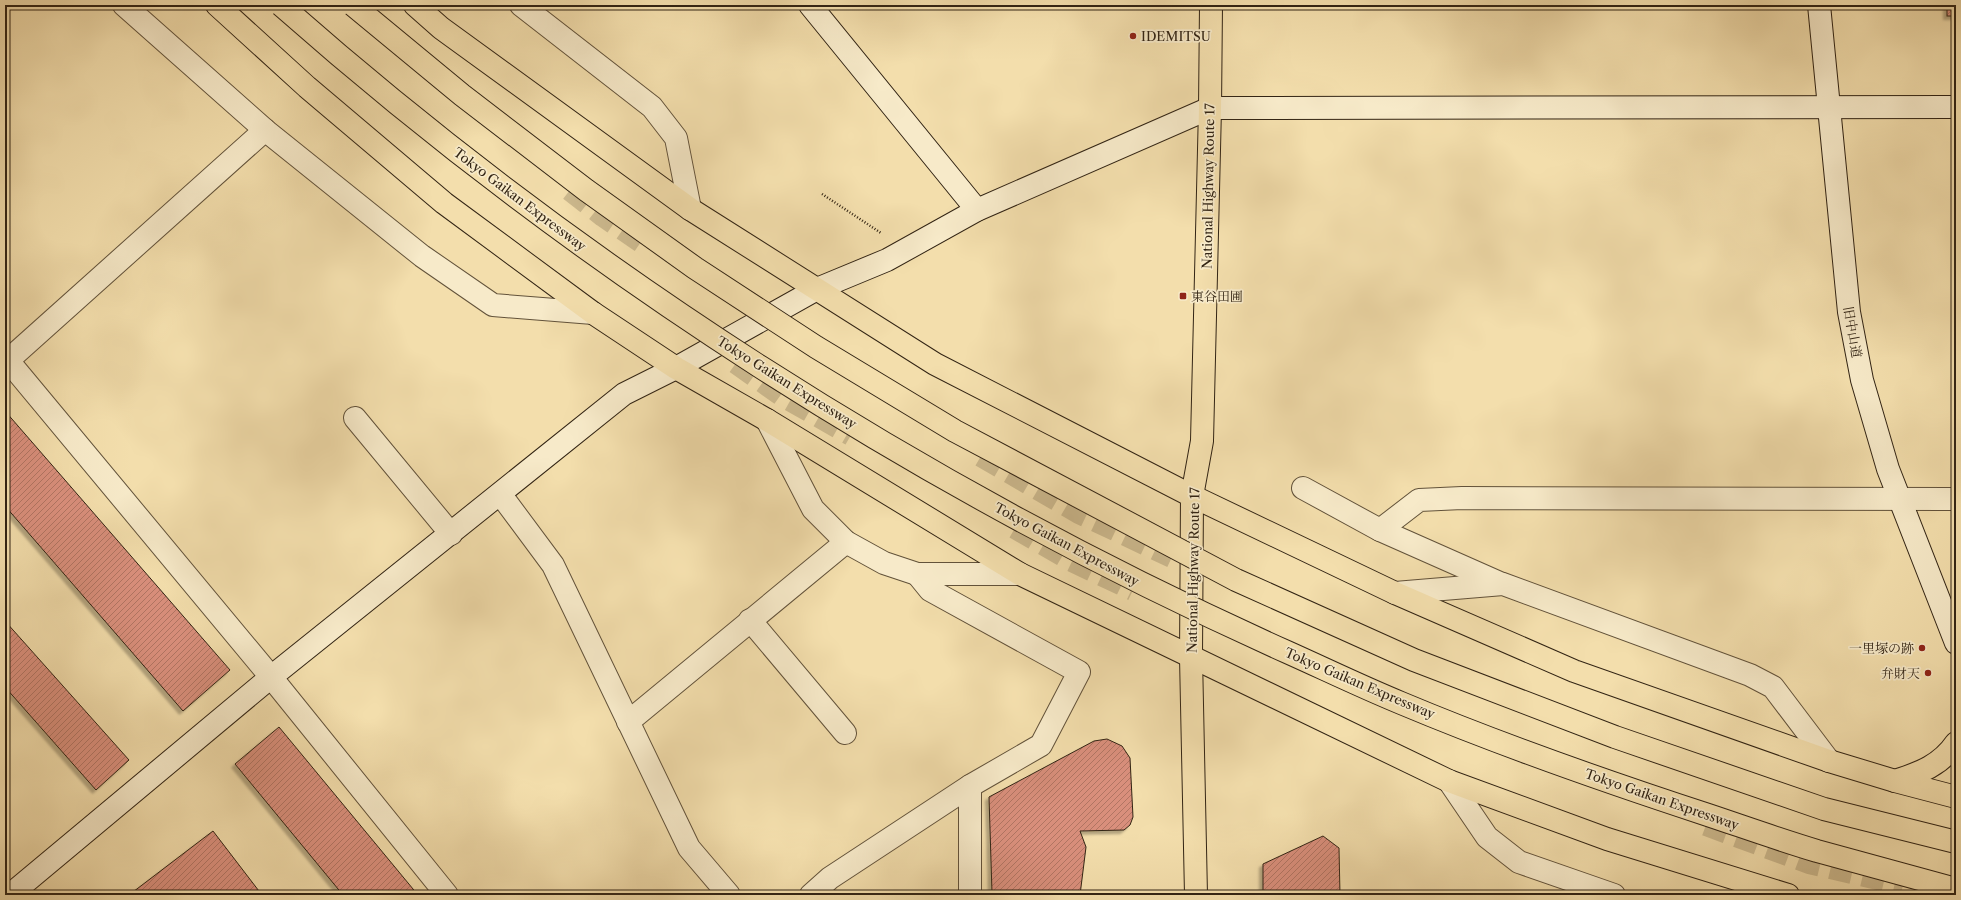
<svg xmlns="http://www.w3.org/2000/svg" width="1961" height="900" font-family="'Libre Caslon Text','Noto Serif JP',serif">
<defs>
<pattern id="building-hatch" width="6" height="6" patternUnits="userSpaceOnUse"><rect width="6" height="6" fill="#d98f7c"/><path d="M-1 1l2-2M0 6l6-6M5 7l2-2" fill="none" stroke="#b17564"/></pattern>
<filter id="shadow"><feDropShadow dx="-3.5" dy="3.5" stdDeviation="1" flood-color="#0004"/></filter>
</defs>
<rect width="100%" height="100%" fill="#f3deac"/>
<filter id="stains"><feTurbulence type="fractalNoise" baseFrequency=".005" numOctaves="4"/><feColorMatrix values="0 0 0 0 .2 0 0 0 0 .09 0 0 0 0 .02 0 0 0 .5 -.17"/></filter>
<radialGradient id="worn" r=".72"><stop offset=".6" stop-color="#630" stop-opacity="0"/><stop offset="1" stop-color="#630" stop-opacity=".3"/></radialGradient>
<!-- building -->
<g fill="url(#building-hatch)" stroke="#322414" filter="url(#shadow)">
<rect x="1947" y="5" width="9" height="11"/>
<polygon points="5,411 230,670 183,711 5,506"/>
<polygon points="5,621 129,760 96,790 5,687"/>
<polygon points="279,727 418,895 343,895 235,764"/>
<polygon points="1107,739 1122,746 1130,758 1133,817 1130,825 1124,830 1080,831 1086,847 1080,895 992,893 989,797 1094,741"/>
<polygon points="213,831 262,895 129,895"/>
<polygon points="1323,836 1339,848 1340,895 1263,895 1263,864"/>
</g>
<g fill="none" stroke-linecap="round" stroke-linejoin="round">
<!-- highway-tunnel -->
<g stroke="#ccb98e" stroke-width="22" stroke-dasharray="22 11" stroke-linecap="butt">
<polyline points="570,190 603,216 644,244"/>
<polyline points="736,363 781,395 851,435"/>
<polyline points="981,456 1079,513 1172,557"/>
<polyline points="1015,528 1072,561 1133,590"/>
<polyline points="1706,825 1809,863 1903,885"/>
</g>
<defs>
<g id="street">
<polyline points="124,5 265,130 422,256 493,305 593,313"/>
<polyline points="521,5 652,107 676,138 690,209"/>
<polyline points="5,357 271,677 447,895"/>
<polyline points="5,363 265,130"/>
<polyline points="355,418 451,534"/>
<polyline points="767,420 813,509 846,542 884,563 917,574 1020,574"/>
<polyline points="1303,488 1380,530 1502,584"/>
<polyline points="501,495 553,565 689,848 729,895"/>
<polyline points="1380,530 1419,500 1462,498 1956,499"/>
<polyline points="1395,593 1503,584 1750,675 1773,687 1829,761"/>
<polyline points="750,620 845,733"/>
<polyline points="628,722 846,542"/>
<polyline points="1449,781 1487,837 1519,862 1614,895"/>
<polyline points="970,786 970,895"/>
<polyline points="811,895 830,878 970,786 1041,745 1079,672 930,590 917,574"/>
</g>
<g id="secondary">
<polyline points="810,5 977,210"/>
<polyline points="1819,5 1849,312 1862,380 1888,469 1956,643"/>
<polyline points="10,895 271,677 624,394 676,368 817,289 887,260 977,210 1210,108 1956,107"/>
</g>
<g id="highway">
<polyline points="217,5 307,87 444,203 593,313 676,368 767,420 1020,574 1449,781 1607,839 1788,895"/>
<polyline points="415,5 441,28 690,209 935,364 1192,496 1395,593 1574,671 1829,761 1895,781 1956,797"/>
<path d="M1895 781C1920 773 1941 765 1956 743"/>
<polyline points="1196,895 1191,657 1192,496 1202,441 1210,108 1211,5"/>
</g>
</defs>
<!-- street casing -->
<use href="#street" stroke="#62523a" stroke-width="24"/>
<!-- secondary casing -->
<use href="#secondary" stroke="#322414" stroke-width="24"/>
<!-- highway casing -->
<use href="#highway" stroke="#322414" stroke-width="24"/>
<!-- path -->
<polyline stroke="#322414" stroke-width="2.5" stroke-dasharray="1 2" stroke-linecap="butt" points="822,194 881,233"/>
<!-- street -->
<use href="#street" stroke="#f7eac9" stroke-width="22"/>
<!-- secondary -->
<use href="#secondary" stroke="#f7eac9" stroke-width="22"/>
<!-- highway -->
<use href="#highway" stroke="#f3deac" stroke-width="22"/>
<defs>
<g id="highway-bridge">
<path d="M281 5C581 270 922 488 1287 652 1325 669 1362 687 1401 703 1501 745 1604 781 1708 815 1744 827 1780 840 1817 851 1863 864 1910 876 1956 889"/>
<polyline points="353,5 462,95 586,190 695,268 816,347 955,431 1236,580 1414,660 1615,737 1824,809 1956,842"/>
</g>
</defs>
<!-- highway-bridge casing -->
<use href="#highway-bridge" stroke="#322414" stroke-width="24" stroke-linecap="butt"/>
<!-- highway-bridge -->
<use href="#highway-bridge" stroke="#f3deac" stroke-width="22"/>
</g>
<!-- markers -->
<g fill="#8f2418" stroke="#f7eac9" stroke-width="1.5">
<circle cx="1133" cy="36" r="4"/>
<rect x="1179" y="292" width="8" height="8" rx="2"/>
<circle cx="1922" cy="648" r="4"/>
<circle cx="1928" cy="673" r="4"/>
</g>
<g text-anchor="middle" stroke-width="3.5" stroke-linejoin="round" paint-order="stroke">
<!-- poi labels -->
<g font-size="13" fill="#322414" stroke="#f7eac9" text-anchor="start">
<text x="1141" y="41">IDEMITSU</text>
<text x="1191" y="301">東谷田圃</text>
<text x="1914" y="653" text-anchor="end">一里塚の跡</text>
<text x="1920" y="678" text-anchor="end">弁財天</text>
</g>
<!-- street labels -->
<g font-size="13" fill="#322414" stroke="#f7eac9">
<text transform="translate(1208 186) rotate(-89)" y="5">National Highway Route 17</text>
<text transform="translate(520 199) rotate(37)" y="5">Tokyo Gaikan Expressway</text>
<text transform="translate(1853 332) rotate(80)" y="5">旧中山道</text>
<text transform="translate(787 382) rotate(32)" y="5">Tokyo Gaikan Expressway</text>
<text transform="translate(1067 544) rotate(28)" y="5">Tokyo Gaikan Expressway</text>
<text transform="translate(1193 570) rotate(-89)" y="5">National Highway Route 17</text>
<text transform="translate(1360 683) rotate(23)" y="5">Tokyo Gaikan Expressway</text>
<text transform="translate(1662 799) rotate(19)" y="5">Tokyo Gaikan Expressway</text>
</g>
</g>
<!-- margin -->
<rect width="1961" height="900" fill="none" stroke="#f3deac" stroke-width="20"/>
<rect x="6" y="6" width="1949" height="888" fill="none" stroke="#322414" stroke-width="2"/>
<rect x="10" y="10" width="1941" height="880" fill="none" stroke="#322414"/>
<rect width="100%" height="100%" filter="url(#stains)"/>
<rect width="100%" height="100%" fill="url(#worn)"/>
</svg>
